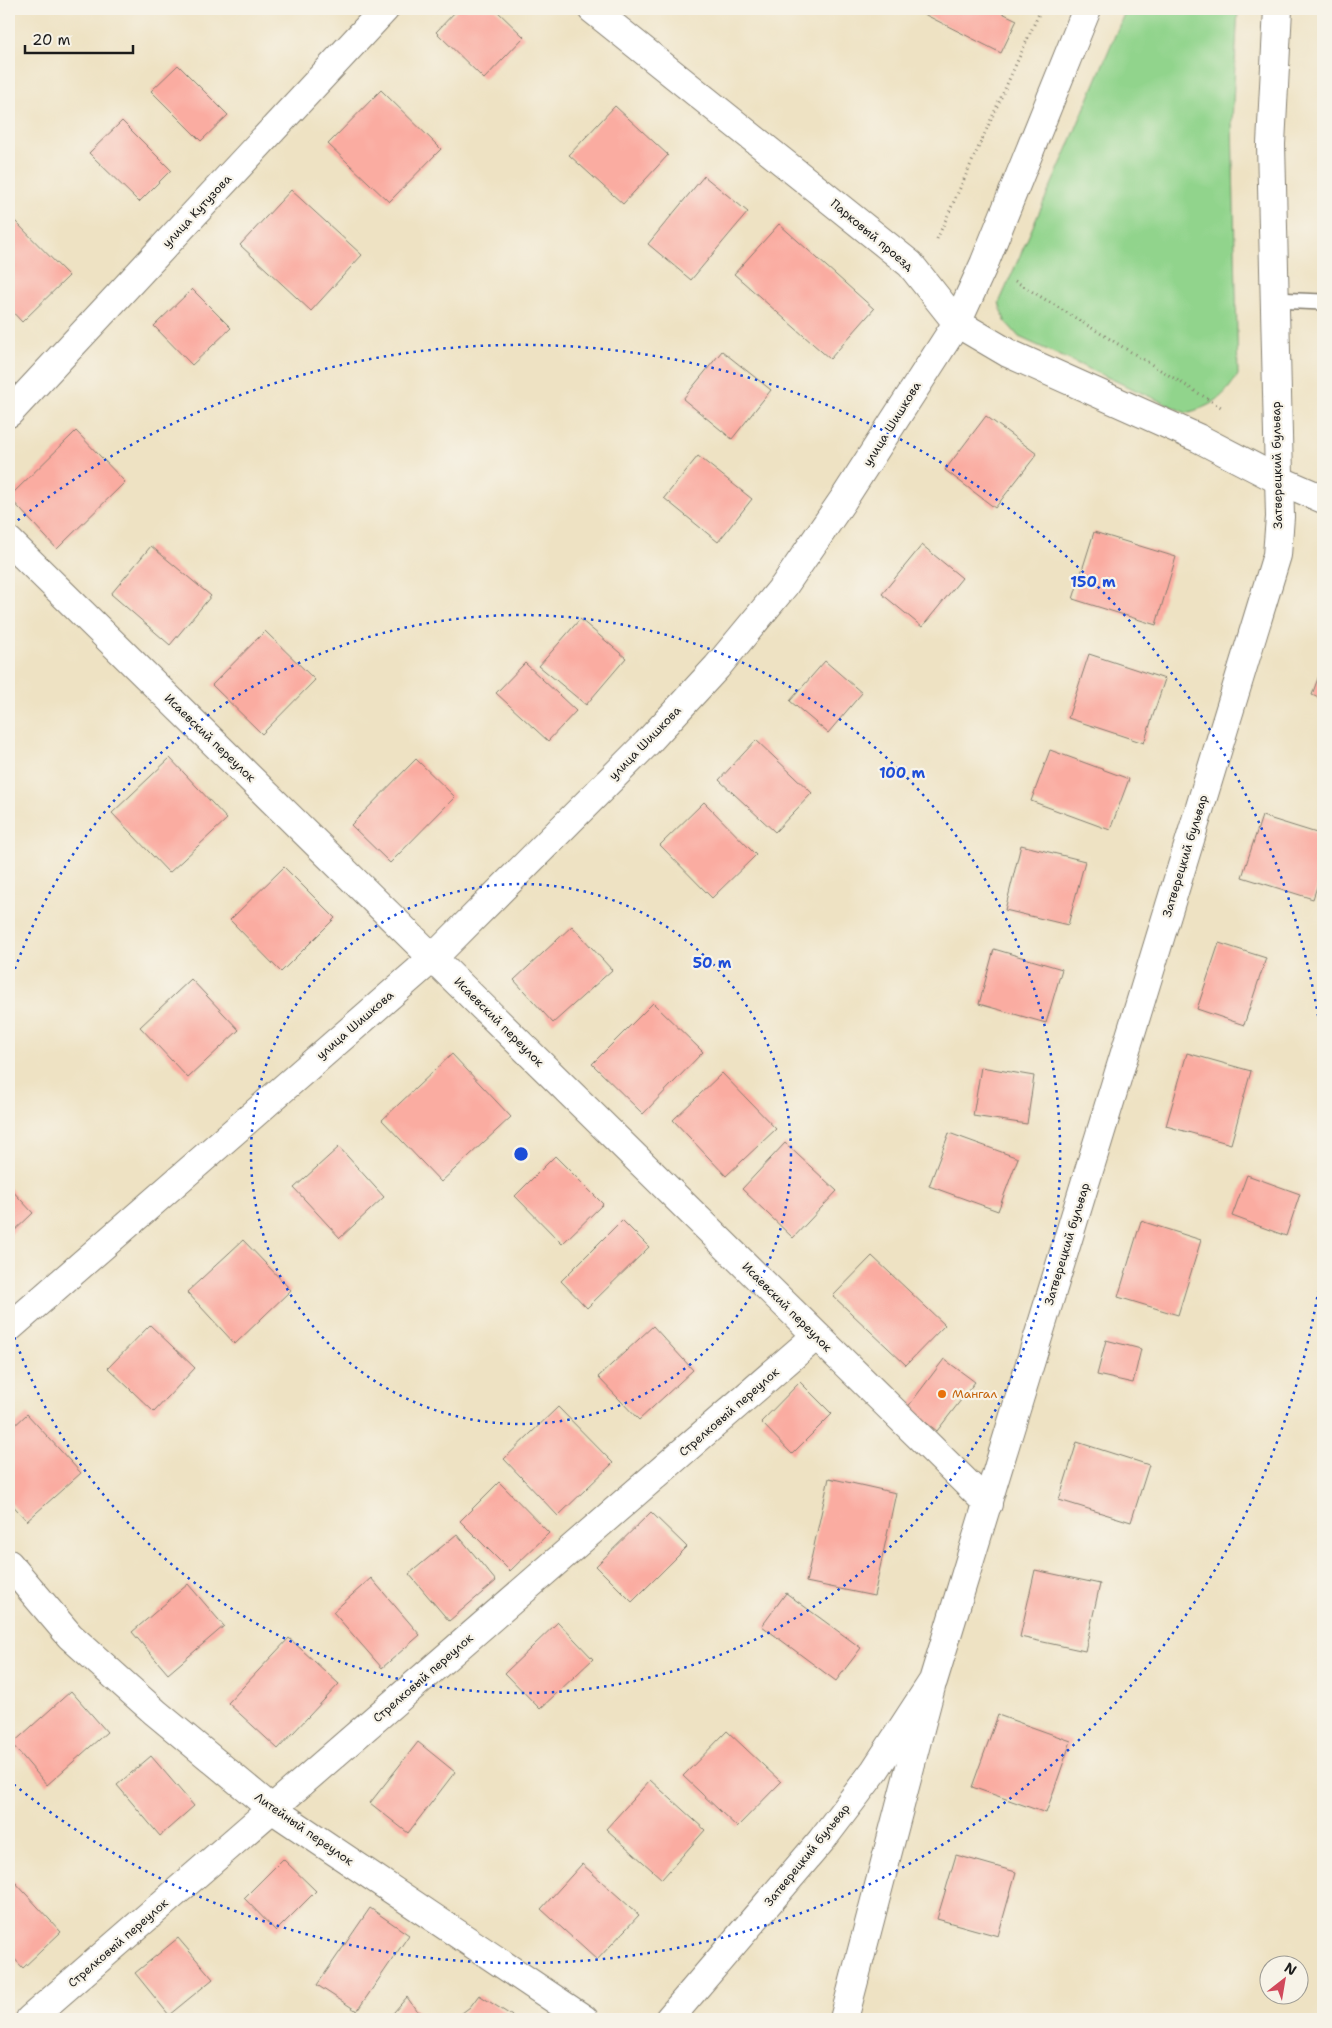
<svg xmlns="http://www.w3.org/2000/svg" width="1332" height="2028" font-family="'Shantell Sans',sans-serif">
<rect width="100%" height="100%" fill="#f7f3e8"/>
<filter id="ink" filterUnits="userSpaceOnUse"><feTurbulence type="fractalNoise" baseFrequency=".02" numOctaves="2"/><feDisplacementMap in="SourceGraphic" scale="10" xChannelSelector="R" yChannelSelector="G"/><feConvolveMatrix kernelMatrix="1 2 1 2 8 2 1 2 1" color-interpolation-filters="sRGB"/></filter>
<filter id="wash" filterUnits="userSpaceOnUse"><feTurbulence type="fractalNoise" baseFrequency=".0096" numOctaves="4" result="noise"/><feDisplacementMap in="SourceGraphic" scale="20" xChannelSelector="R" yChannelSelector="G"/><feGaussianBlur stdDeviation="1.12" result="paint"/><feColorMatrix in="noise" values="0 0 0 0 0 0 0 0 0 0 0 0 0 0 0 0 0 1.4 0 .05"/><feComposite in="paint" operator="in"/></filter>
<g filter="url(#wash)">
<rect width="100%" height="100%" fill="#eee2c3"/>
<!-- green -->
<path fill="#91d48c" stroke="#567854" d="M1126 9H1238L1232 121 1238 375C1223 398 1213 406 1186 413L1019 337 1005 321 999 303 1069 145Z"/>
<g id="blocks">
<!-- building -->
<g fill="#faaca1">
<polygon points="458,9 495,9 524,37 484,79 436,32"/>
<polygon points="914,9 994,9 1017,20 1001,53"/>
<polygon points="178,65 228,115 201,141 151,91"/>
<polygon points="381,90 441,149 389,202 328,144"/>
<polygon points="615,106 668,155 623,204 569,155"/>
<polygon points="122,121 171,170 139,202 89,153"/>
<polygon points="704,176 748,212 691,280 648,244"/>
<polygon points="291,190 362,255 311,311 240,245"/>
<polygon points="11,217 69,276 22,322 9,308 9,219"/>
<polygon points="779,224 874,309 830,359 734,274"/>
<polygon points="192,289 231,328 192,365 154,326"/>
<polygon points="722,351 771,390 732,439 683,399"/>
<polygon points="986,416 1037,454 995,508 945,470"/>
<polygon points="76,431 125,482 57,549 9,497"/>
<polygon points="698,456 752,499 718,542 664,498"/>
<polygon points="1094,532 1176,557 1156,625 1073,599"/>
<polygon points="922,545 962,578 922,627 882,594"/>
<polygon points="151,546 211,596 170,645 111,594"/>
<polygon points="580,619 626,658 586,705 539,666"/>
<polygon points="265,631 315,680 262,734 212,685"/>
<polygon points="1089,654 1165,679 1144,743 1068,718"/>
<polygon points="825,661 862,693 828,733 790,701"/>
<polygon points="525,663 576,711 548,741 496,693"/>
<polygon points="1323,664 1323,700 1312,695"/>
<polygon points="756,740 812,793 775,832 719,780"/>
<polygon points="1050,750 1129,779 1110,830 1031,801"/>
<polygon points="170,758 227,819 169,873 112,813"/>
<polygon points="416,759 455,797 390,863 351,825"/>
<polygon points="704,802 756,855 712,898 660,845"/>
<polygon points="1262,816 1323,835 1323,868 1313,899 1242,877"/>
<polygon points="1021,845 1085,861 1068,925 1005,910"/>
<polygon points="284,867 335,918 281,972 230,920"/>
<polygon points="572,926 612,970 553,1023 514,980"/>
<polygon points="1219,943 1266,958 1244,1025 1197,1009"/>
<polygon points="994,949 1062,969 1046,1023 979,1004"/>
<polygon points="191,979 239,1030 188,1078 140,1027"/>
<polygon points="653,1003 703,1052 643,1114 592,1064"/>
<polygon points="1187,1053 1251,1071 1231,1144 1166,1126"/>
<polygon points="452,1054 511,1117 441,1182 382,1120"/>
<polygon points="981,1067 1034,1076 1027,1124 973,1116"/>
<polygon points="722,1073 776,1129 726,1176 673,1120"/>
<polygon points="949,1133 1018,1158 998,1211 929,1186"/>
<polygon points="785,1143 837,1191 793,1238 742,1189"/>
<polygon points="339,1147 384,1197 340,1238 294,1188"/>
<polygon points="555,1156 603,1204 562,1244 515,1196"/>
<polygon points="1247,1175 1300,1194 1286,1236 1232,1216"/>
<polygon points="9,1187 33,1213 9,1236"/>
<polygon points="622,1220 649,1247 587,1308 561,1281"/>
<polygon points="1141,1221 1201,1240 1178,1315 1118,1297"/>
<polygon points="243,1240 291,1290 235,1344 187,1292"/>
<polygon points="872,1256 945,1325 906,1365 833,1296"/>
<polygon points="150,1325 195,1368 154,1412 108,1368"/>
<polygon points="653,1326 693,1370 639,1420 598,1377"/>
<polygon points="1106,1340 1141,1349 1133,1383 1097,1375"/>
<polygon points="944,1359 975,1382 937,1431 907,1408"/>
<polygon points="800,1382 832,1414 792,1454 761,1422"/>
<polygon points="558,1407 613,1463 558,1516 504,1459"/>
<polygon points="27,1414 81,1473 27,1521 9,1501 9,1431"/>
<polygon points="1077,1442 1149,1465 1131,1522 1059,1500"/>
<polygon points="829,1478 896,1493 874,1596 806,1582"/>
<polygon points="499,1482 549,1533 510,1571 460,1521"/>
<polygon points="651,1512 687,1547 632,1602 596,1566"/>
<polygon points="457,1534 496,1581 449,1621 409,1574"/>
<polygon points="1035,1570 1100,1584 1085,1651 1020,1637"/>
<polygon points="371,1578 420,1635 382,1668 333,1612"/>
<polygon points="188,1584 224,1626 168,1674 132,1632"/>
<polygon points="786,1593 861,1648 836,1681 762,1626"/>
<polygon points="558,1622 593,1659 540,1709 505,1673"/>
<polygon points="289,1638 339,1684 278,1749 228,1703"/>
<polygon points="71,1691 107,1732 47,1785 12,1744"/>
<polygon points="998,1715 1071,1741 1046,1813 972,1787"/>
<polygon points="727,1731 781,1782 737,1827 683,1776"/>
<polygon points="418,1742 455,1772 408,1833 370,1803"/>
<polygon points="151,1756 194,1806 160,1836 117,1785"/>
<polygon points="650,1780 705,1830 662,1879 606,1829"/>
<polygon points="956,1855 1016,1872 998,1936 937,1919"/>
<polygon points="283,1859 316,1891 276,1931 244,1898"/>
<polygon points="582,1864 639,1915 597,1960 541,1909"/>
<polygon points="14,1881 61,1932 23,1968 9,1953 9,1886"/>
<polygon points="370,1908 409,1935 357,2011 317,1985"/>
<polygon points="178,1938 213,1979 169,2015 135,1973"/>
<polygon points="479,1995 517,2019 449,2019 458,2016 470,2007"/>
<polygon points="407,1997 416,2010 434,2019 388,2019"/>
</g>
</g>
</g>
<g filter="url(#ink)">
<use href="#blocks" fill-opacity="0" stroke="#857f70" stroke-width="1"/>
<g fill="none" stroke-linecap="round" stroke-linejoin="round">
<defs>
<polyline id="lane" points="1273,300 1323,302"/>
<g id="street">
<polyline points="592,9 910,264 957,323 1008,353 1198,438 1277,479 1323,499"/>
<polyline points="9,413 385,9"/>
<polyline points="9,541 988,1504"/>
<polyline points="9,1564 70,1636 155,1712 272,1809 584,2019"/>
<polyline points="30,2019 816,1336"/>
<polyline points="844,2019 931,1687"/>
</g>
<g id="primary">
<polyline points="9,1328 434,957 647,743 717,667 784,586 843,500 957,323 984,264 1087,9"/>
<polyline points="669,2019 821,1841 875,1770 933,1681 1277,555 1280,517 1271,144 1278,9"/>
</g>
</defs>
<!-- lane casing -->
<use href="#lane" stroke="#857f70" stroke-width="18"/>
<!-- street casing -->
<use href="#street" stroke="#857f70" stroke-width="30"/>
<!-- primary casing -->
<use href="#primary" stroke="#857f70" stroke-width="30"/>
<!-- path -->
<g stroke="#857f70" stroke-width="3" stroke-dasharray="1 4" stroke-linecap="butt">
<polyline points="937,239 1041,9"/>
<polyline points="1321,277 1323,125"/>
<polyline points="1015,281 1221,407"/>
<polyline points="1322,328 1323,362"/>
</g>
<!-- lane -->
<use href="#lane" stroke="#fff" stroke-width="15"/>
<!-- street -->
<use href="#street" stroke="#fff" stroke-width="28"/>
<!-- primary -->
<use href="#primary" stroke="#fff" stroke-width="28"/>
</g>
</g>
<!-- distance rings -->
<g fill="none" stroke="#1d4ed8" stroke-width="2.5" stroke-dasharray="2.5 5">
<circle cx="521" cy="1154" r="270"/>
<path d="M10 983A539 539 0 1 1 10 1325"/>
<path d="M1323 1260A809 809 0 0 1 12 1783M12 525A809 809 0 0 1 1323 1048"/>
</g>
<!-- markers -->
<circle fill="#e8710a" stroke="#f7f3e8" stroke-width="2" cx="942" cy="1394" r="5"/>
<g text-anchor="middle" stroke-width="4.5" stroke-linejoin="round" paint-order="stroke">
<!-- street labels -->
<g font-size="12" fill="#1c1c1c" stroke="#f7f3e8">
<text transform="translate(197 211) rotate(-47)" y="4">улица Кутузова</text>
<text transform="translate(872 235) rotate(40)" y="4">Парковый проезд</text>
<text transform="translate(892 424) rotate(-58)" y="4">улица Шишкова</text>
<text transform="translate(1277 465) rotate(-91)" y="4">Затверецкий бульвар</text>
<text transform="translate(210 738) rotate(44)" y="4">Исаевский переулок</text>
<text transform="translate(645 743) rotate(-46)" y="4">улица Шишкова</text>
<text transform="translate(1185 856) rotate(-73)" y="4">Затверецкий бульвар</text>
<text transform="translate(499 1022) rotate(45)" y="4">Исаевский переулок</text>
<text transform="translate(355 1025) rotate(-41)" y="4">улица Шишкова</text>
<text transform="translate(1067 1244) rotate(-73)" y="4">Затверецкий бульвар</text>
<text transform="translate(787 1307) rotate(45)" y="4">Исаевский переулок</text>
<text transform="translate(729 1412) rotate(-41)" y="4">Стрелковый переулок</text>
<text transform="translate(423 1678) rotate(-41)" y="4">Стрелковый переулок</text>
<text transform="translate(304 1829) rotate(35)" y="4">Литейный переулок</text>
<text transform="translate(807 1855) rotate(-51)" y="4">Затверецкий бульвар</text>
<text transform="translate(118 1943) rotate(-41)" y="4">Стрелковый переулок</text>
</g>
<!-- food labels -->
<g font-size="12" fill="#c56008" stroke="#f7f3e8" text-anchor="start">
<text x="952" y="1398">Мангал</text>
</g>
</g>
<circle cx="521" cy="1154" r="8" fill="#1d4ed8" stroke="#f7f3e8" stroke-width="2.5"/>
<g font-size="15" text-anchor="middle" font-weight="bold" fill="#1d4ed8" stroke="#f7f3e8" stroke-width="4.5" stroke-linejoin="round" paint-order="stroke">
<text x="1093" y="587">150 m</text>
<text x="902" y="778">100 m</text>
<text x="712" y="968">50 m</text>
</g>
<!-- margin -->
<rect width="1332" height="2028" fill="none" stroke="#f7f3e8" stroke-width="30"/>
<!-- north arrow -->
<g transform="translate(1284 1980) rotate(31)"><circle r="24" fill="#f7f3e8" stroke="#9f9d96"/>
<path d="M0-4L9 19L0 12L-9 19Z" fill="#d1495b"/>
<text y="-8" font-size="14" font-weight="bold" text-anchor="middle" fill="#1c1c1c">N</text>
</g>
<!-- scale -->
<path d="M25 45v8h108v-8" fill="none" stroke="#1c1c1c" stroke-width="2.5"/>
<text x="32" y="45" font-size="15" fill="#1c1c1c" stroke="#f7f3e8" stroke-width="4" paint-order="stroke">20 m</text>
</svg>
